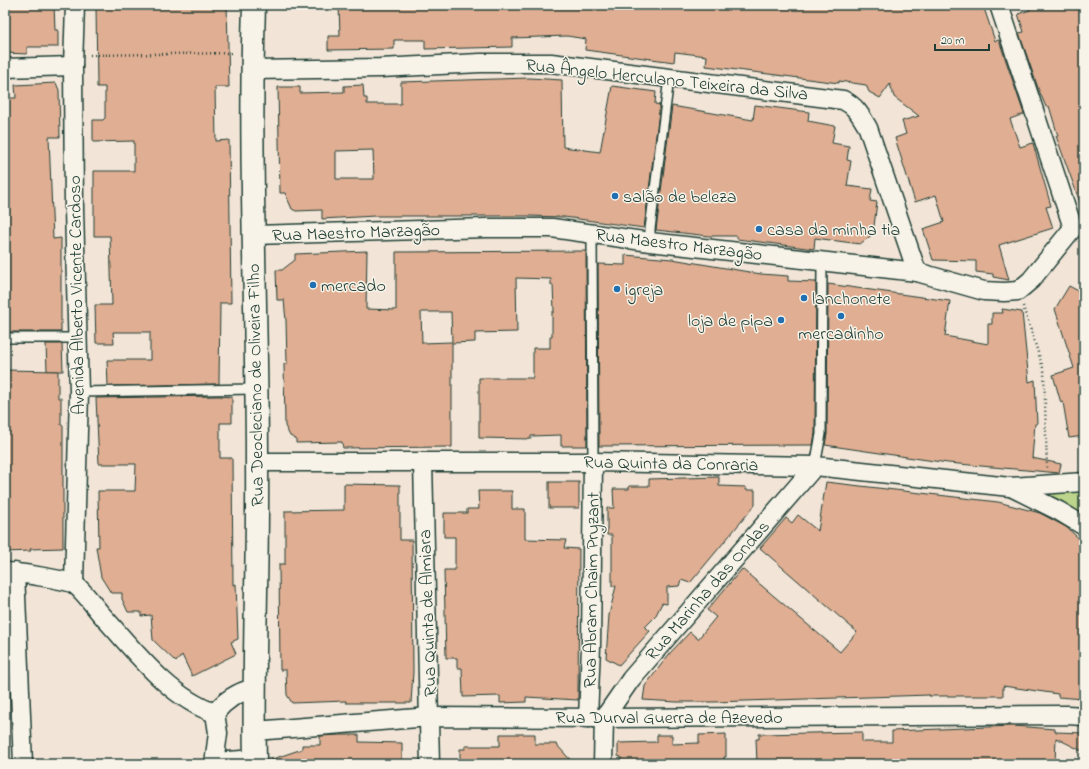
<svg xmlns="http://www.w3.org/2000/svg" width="1089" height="769" font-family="'Indie Flower',sans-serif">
<rect width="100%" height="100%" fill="#f2e5d7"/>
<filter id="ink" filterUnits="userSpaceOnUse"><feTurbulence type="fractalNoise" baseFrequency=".025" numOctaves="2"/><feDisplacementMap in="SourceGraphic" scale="8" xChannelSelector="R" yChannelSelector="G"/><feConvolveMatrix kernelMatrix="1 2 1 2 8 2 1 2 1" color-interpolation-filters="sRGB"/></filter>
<g filter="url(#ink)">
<!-- green -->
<polygon fill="#bcd48b" stroke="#6e8860" points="1084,486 1084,521 1031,493"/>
<!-- building -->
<g fill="#e0ae92" stroke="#1f3d34" fill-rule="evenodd">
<polygon points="5,5 54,5 55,30 58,30 58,47 27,47 27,54 5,53"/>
<polygon points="96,5 227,5 229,87 215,87 216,141 229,140 231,303 220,303 219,384 108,386 107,360 150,360 150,332 113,332 114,343 96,343 95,305 112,305 110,236 94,236 94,171 134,171 134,141 93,142 93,120 103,120 105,118 105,87 97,87"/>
<polygon points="339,5 983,5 995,41 999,40 1024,114 1010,119 1020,147 1033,143 1051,206 1046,207 1053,228 999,245 1009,280 993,277 993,274 976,272 976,261 933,260 923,229 944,222 936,195 915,202 895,138 906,134 902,121 919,116 894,97 890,84 880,98 869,92 866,85 839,81 839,83 706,66 707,56 675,52 674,62 585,50 586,39 567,36 512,38 512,47 425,49 425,40 394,40 394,49 328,50 328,36 340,36"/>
<polygon points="1028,5 1084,5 1084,208 1082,208 1056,136 1058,136 1049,106 1046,107 1038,88 1019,33 1024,32 1018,14 1030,10"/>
<path d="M530 78 562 80 563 147 600 152 612 86 656 92 655 104 660 105 644 228 564 217 529 216H375L322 219V210L296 211 292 209 285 193H280L278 87H300V93L344 92V86L363 85 364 98H367V104H401V82ZM373 150 374 179H336V151Z"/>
<polygon points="56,83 59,90 60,137 49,137 53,239 61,238 61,332 5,332 5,98 16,98 15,85"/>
<polygon points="755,105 809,112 808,121 835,126 832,143 849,146 847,160 851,161 847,186 872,189 870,201 877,202 873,234 860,244 815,238 814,249 737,239 737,236 709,236 656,230 672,106 753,120"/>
<path d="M367 251 366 309 396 310V252L586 251 587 446H561V435L531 436V439L479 438V378H533V348H550V336H552V312H554L553 285H551V279L516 278 517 332 475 333V342L452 343V447L343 448 342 442 296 443V439L290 436 285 426 284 364H287L286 321 284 300H277L276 270H282L295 260V254ZM421 312H451L452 342 422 343Z"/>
<polygon points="625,255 672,259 761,274 788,276 788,281 816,282 815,433 813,445 599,446 598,264 625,265"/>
<polygon points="828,284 950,301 945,336 988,344 988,324 992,324 992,313 1003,313 1002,309 1022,312 1029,382 1035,380 1037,424 1035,424 1032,458 1061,464 1059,473 948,463 825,445 827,434"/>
<polygon points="1069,286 1084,294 1084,436 1069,438 1063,402 1061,403 1053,375 1074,368 1055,309"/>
<polygon points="46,344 62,344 63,371 47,371"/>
<polygon points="5,370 58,371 58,398 61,398 61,425 63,425 63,548 30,549 31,551 5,552"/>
<polygon points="219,396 232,397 232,423 220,423 220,458 232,458 233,585 236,584 238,639 231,642 236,654 192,676 182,655 176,662 153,640 151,615 141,616 141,612 128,612 122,599 122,593 111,593 101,577 96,547 99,547 98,491 135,491 136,464 99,464 96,398"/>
<polygon points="719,477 719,486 746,487 746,490 755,490 755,505 690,583 681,580 679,586 667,587 667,604 662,603 655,617 645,627 650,631 619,665 606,658 609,615 616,586 612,586 612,535 607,535 607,508 614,508 613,489 629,489 629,486 649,486 649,479"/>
<rect x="549" y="482" width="30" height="26"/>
<polygon points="826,482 998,502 1040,513 1066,527 1084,543 1084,699 1058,697 1058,694 1003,686 1003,696 929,696 930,695 714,702 677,702 643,700 645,686 670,653 690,632 698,639 716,617 707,610 742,569 840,652 857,632 760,548 786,518 792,523 798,515 818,531"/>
<polygon points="344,484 400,485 400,540 412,540 413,672 411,703 346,703 346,701 292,703 287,695 286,670 280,670 279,564 285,564 285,511 344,510"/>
<polygon points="478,491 512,491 512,509 525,509 525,539 566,540 564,548 579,549 578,700 526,697 526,702 500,703 500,696 463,697 462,668 457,668 457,658 446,658 444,570 455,570 455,537 444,537 444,513 467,513 467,509 479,509"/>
<polygon points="1013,726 1055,729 1055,732 1084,733 1084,752 1056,738 1055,764 757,764 756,739 759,739 759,734 862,732 862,742 892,742 892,731"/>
<polygon points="500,734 535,734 535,744 556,744 574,764 460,764 460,749 465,749 465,746 500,746"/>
<polygon points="726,734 726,757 724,757 724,764 621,764 621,757 618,756 618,743 657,742 657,735 672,735 672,744 699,743 699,735"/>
<polygon points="340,735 359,735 359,742 402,743 402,764 267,764 267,761 302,749 302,745 320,745 320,736"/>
</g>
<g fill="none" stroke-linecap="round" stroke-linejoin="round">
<defs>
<g id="lane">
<polyline points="592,233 593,462"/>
<polyline points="650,242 650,229 669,78"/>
<polyline points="5,338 78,338"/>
<polyline points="79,392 255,389"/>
<polyline points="815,466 821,434 822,262"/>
</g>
<g id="street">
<polyline points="999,5 1073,228"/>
<polyline points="5,68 73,66"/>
<path d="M253 70 380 68 480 63H551L843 100C856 106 861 116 868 128L917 272"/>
<polyline points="254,235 486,228 552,228 650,242 917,272 984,291 1004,292 1018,291 1031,280 1073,228"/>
<polyline points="257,462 593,462 815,466 1010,487 1084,482"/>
<polyline points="423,462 430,764"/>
<polyline points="1011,487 1059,511 1084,526"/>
<path d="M5 572C15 572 67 580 74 584 82 589 94 606 101 614 132 648 169 698 215 713"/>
<polyline points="15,572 23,764"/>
<polyline points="74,584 79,392 74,209 73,66 75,5"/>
<path d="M215 713C225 700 238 692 254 688"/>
<polyline points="588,718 591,646 593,462"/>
<polyline points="255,731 430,717 604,718 1067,715 1084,716"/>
<polyline points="215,762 242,760 255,761"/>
<polyline points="214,764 218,733 215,713"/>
<polyline points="603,764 604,718 631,679 815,466"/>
</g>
<path id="secondary" d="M254 5C249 157 257 310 257 463 258 563 253 664 255 764"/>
</defs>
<!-- lane casing -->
<use href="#lane" stroke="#1f3d34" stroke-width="12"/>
<!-- street casing -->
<use href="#street" stroke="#1f3d34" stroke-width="21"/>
<!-- secondary casing -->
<use href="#secondary" stroke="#1f3d34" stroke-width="25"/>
<!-- path -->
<g stroke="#1f3d34" stroke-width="2.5" stroke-dasharray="1 3" stroke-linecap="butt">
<polyline points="90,55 233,53"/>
<polyline points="1023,306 1044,371 1047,468"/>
</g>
<!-- lane -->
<use href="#lane" stroke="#f7f3e8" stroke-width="9"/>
<!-- street -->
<use href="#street" stroke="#f7f3e8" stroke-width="18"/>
<!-- secondary -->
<use href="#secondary" stroke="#f7f3e8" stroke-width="22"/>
</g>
</g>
<!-- markers -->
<g fill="#1f6fb2" stroke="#f7f3e8" stroke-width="1.5">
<circle cx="615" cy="196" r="4"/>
<circle cx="759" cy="229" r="4"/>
<circle cx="313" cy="285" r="4"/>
<circle cx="617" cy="289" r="4"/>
<circle cx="804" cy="298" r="4"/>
<circle cx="841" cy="316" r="4"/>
<circle cx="781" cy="320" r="4"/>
</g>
<g text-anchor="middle" stroke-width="3" stroke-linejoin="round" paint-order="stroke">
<!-- street labels -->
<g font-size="18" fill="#1f3d34" stroke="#f7f3e8">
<text transform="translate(667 79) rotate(6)" y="6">Rua Ângelo Herculano Teixeira da Silva</text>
<text transform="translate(356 232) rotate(-2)" y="6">Rua Maestro Marzagão</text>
<text transform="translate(679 244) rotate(7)" y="6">Rua Maestro Marzagão</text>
<text transform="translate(76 295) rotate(-91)" y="6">Avenida Alberto Vicente Cardoso</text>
<text transform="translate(255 385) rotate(-91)" y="6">Rua Deocleciano de Oliveira Filho</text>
<text transform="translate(671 463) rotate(1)" y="6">Rua Quinta da Conraria</text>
<text transform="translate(591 590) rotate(-89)" y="6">Rua Abram Chaim Pryzant</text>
<text transform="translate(707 590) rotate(-49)" y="6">Rua Marinha das Ondas</text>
<text transform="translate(427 613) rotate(-92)" y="6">Rua Quinta de Almiara</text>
<text x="669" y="723">Rua Durval Guerra de Azevedo</text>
</g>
<!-- poi labels -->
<g font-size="18" fill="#1f3d34" stroke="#f7f3e8" text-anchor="start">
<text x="623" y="202">salão de beleza</text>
<text x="767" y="235">casa da minha tia</text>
<text x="321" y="291">mercado</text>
<text x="625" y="295">igreja</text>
<text x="812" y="304">lanchonete</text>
<text x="773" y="326" text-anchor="end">loja de pipa</text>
<text x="841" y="339" text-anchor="middle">mercadinho</text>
</g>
</g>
<!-- margin -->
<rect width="1089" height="769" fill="none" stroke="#f7f3e8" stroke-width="20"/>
<rect x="10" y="10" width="1069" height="749" fill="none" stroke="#1f3d34" stroke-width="1.5" filter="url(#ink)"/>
<!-- scale -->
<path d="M935 44v6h54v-6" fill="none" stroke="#1f3d34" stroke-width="2"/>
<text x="941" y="44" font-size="12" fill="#1f3d34" stroke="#f7f3e8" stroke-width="3" paint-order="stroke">20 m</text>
</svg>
